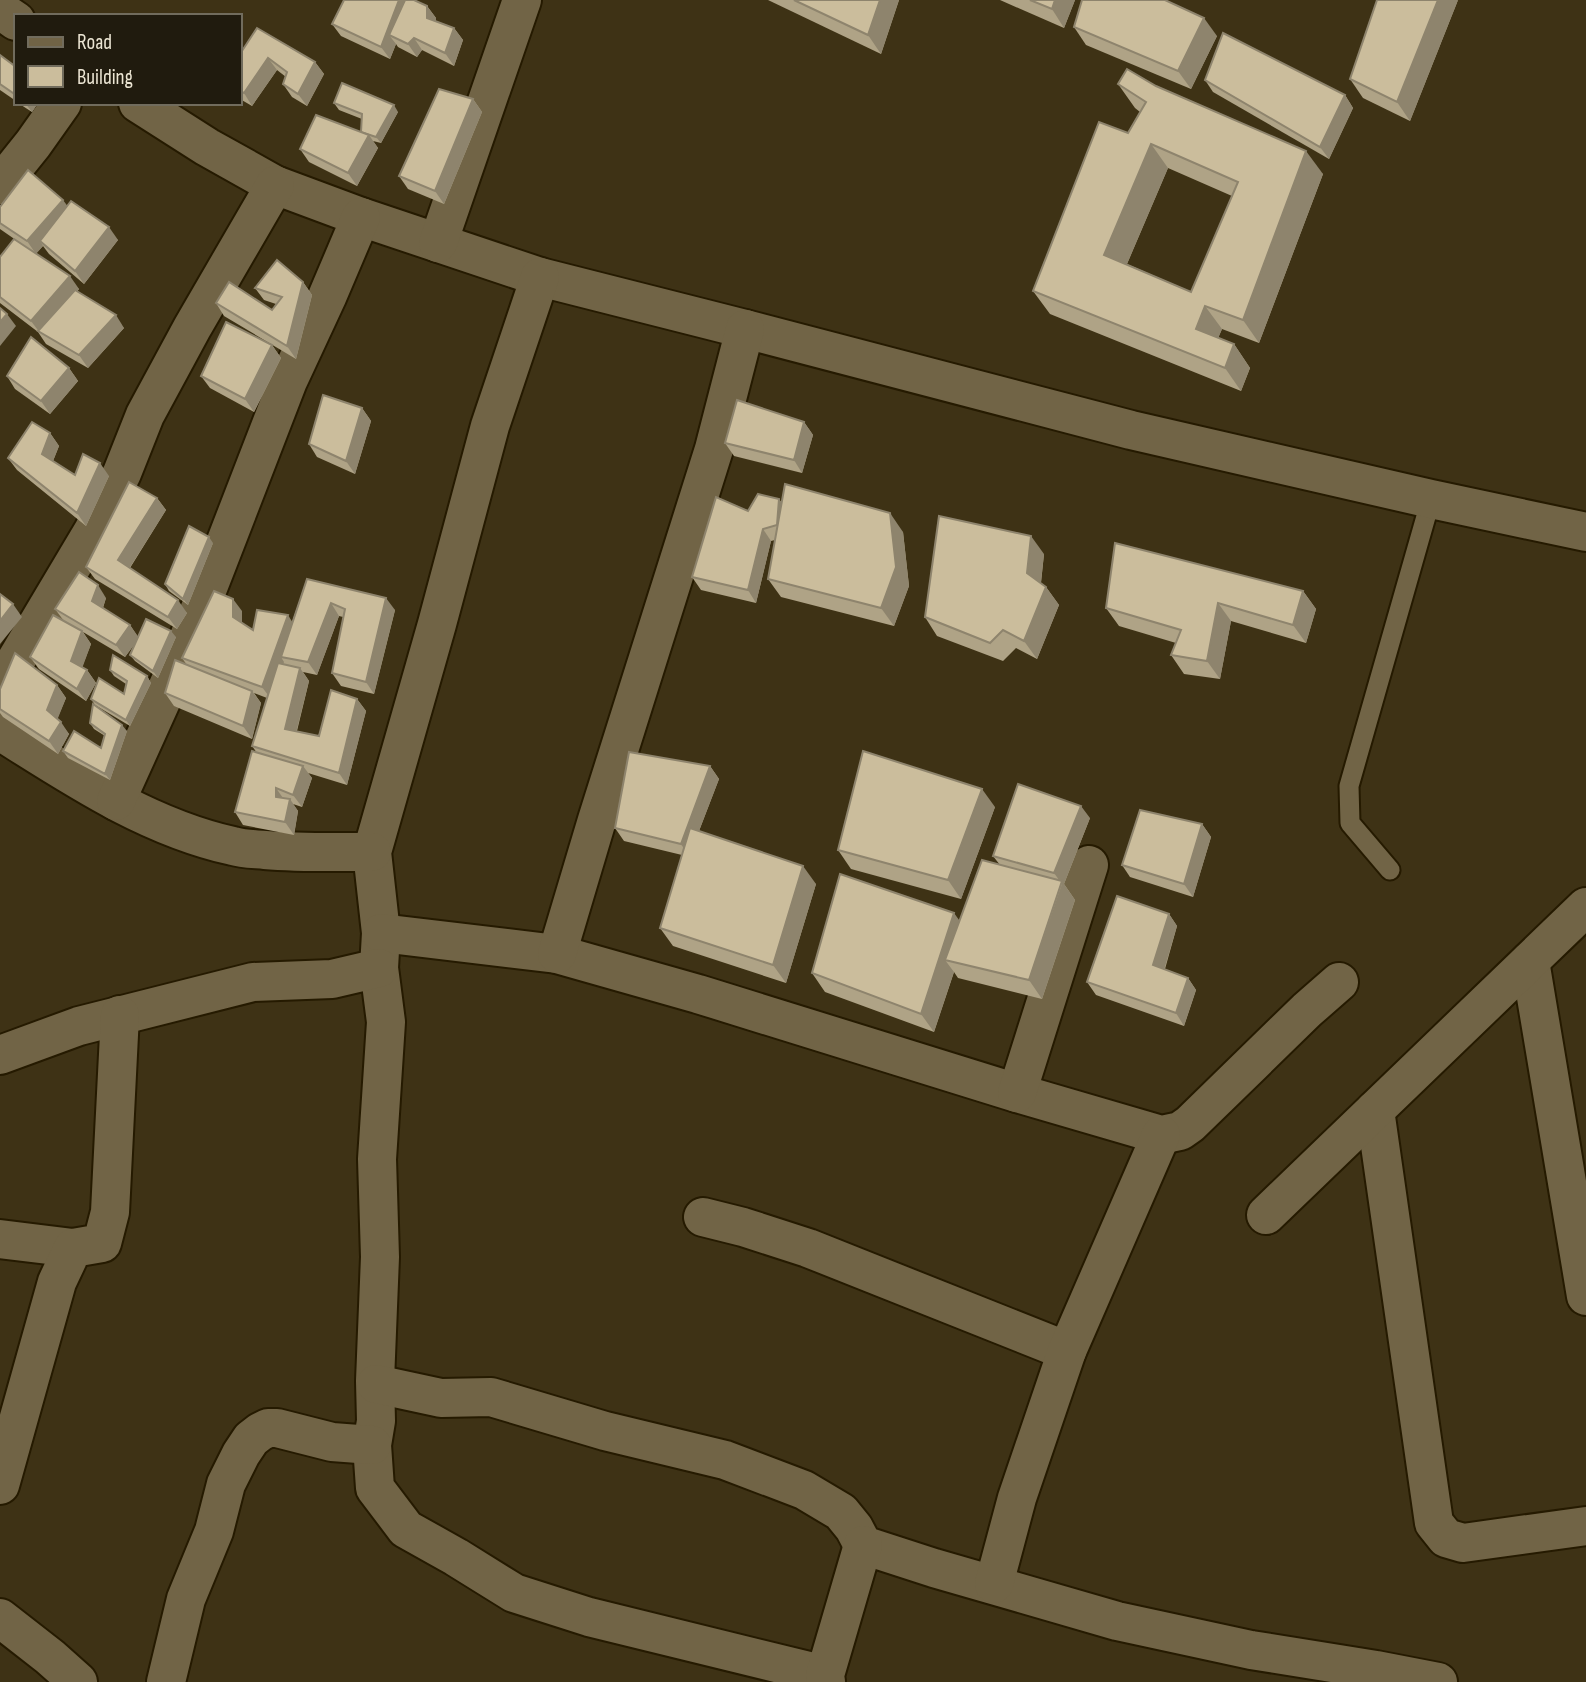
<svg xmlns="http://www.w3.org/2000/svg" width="1586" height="1682" font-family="'Sofia Sans Condensed',sans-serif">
<rect width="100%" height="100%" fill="#3e3215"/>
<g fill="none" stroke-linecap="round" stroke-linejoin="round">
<defs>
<polyline id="lane" points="1390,870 1350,823 1349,786 1431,499"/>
<g id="street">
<polyline points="0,10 16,21"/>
<polyline points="138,103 207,147 275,185 361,217 540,277 745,329 1131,430 1431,499 1586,532"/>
<polyline points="0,185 33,144 62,103"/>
<polyline points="438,243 522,0"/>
<polyline points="540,277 490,426 437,624 372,852 381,933 379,968 386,1022 377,1159 380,1257 375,1381 376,1421 372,1445 375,1488 406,1529 456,1557 514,1593 589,1617 825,1675"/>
<polyline points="0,687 93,531 122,473 145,415 192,328 275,185"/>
<path d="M0 731C73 777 147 827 233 846 243 849 254 849 265 850 300 853 336 852 372 852"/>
<polyline points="116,801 182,655 288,381 327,297 361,217"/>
<polyline points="381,933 557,954 698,994 1017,1093 1161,1135 1180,1131 1190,1124 1307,1010 1339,982"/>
<polyline points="557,954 597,820 714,449 745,329"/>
<polyline points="1530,961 1586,1296"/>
<polyline points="0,1055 79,1026 253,982 332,979 379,968"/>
<polyline points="1017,1093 1089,865"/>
<polyline points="1375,1110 1434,1523 1446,1538 1463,1543 1586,1526"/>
<polyline points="1266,1215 1586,907"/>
<polyline points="703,1217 743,1227 808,1248 1067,1351"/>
<polyline points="0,1239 73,1248"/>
<polyline points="376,1384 441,1398 491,1397 605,1431 725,1460 804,1490 841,1512 854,1528 863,1545 934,1568 1117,1621 1251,1650 1376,1670 1438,1682"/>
<polyline points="0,1485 57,1282 73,1248 102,1243 110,1212 120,1015"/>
<polyline points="994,1584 1017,1498 1067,1351 1161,1135"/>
<polyline points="0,1618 50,1657 78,1682"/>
<polyline points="166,1682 186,1599 214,1531 226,1484 241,1454 251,1439 260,1432 268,1428 277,1428 332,1442 372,1445"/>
<polyline points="826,1682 825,1675 863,1545"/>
</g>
</defs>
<!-- lane casing -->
<use href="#lane" stroke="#251a00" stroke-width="23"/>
<!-- street casing -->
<use href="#street" stroke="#251a00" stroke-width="42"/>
<!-- lane -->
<use href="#lane" stroke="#716446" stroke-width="19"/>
<!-- street -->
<use href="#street" stroke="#716446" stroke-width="38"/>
</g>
<!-- wall -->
<g fill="#afa386" fill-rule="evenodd">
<polygon points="768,0 899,0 881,54"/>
<polygon points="1000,0 1075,0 1064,28"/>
<polygon points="1458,0 1410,121 1363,98 1350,79"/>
<polygon points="427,6 436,18 436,21 454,28 463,40 454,66 422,50 417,57 398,47 396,44 390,59 341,36 332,24"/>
<polygon points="1074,27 1217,36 1191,89 1086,45"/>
<polygon points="240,54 315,62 324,74 307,106 292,97 283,84 286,77 277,70 252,106 240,99"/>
<polygon points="0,55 16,67 16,101 0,90"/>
<polygon points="1205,80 1345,95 1353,108 1329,159 1213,92"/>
<path d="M1118 84 1156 86 1323 174 1259 343 1222 329 1218 338 1234 344 1250 368 1241 391 1050 314 1033 291 1140 112 1135 108ZM1168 168 1232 196 1191 292 1127 264Z"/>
<polygon points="473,99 482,112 444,204 408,189 399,176"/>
<polygon points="18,103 38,103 32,112"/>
<polygon points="334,103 398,112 381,143 373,141 378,148 357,186 309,162 300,149 362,133 362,119 339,110"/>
<polygon points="67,206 118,240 84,284 49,254 43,246 36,253 79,289 77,292 124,328 88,368 46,344 38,332 0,303 0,257 23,245 0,229 0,207"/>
<polygon points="303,282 312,295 296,359 224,316 216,303 272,310 276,304 264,300 255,288"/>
<polygon points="272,345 281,358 254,412 210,388 201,376"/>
<polygon points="69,368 78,381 50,414 15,389 7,376"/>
<polygon points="362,408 371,421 355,474 317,457 309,444"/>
<polygon points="804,422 813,435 802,473 734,456 725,443"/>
<polygon points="50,433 59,446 53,461 75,475 109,476 86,526 17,470 8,458"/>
<polygon points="157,498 166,510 130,568 187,613 177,629 95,579 86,567"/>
<polygon points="779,499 781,502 903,532 909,586 894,626 781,597 768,579 775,540 771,541 756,603 701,590 692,577 748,511"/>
<polygon points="213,543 188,605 169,591 165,584"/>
<polygon points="1044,554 1041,583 1046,587 1059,605 1037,659 1016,648 1003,661 937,636 925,617"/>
<polygon points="307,579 395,610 374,694 341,686 332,673 343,617 339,616 317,675 303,672 309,681 297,731 319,736 357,699 366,711 347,785 308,773 312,778 302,807 293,804 298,811 294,835 243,825 235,812 257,753 252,746 267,698 254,693 261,703 252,739 174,706 165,693 187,665 182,658 242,611 242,623 253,630 292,622"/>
<polygon points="1303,591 1316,609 1306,643 1231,621 1220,679 1184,674 1171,655 1176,643 1119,626 1106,608"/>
<polygon points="106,598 103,608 130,625 138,637 176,637 158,678 135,661 130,655 136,642 125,657 83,632 91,644 82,667 87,670 96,683 86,701 39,669 30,657 64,621 55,609"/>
<polygon points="110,670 147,676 151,683 130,726 95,705 91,699 124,694 126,684 114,676"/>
<polygon points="57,685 66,698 57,719 69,734 58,754 3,717 0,713 0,689"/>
<polygon points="90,723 127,731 110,780 68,758 63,751 101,748 105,736 94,729"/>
<polygon points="710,766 719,779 699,831 816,884 786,983 673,946 660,928 682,855 624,841 615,828"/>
<polygon points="995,807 961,899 851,869 838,850"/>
<polygon points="1090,818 1064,884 1075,900 1042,999 958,978 954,972 934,1032 825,992 812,973 960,921 1000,865 993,856"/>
<polygon points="1202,824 1211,837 1193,897 1130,877 1122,865"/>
<polygon points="1169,914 1177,926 1165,969 1188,978 1196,990 1184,1026 1096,995 1087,982"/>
</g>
<!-- shaded-wall -->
<g fill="#8e846d">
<polygon points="399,0 408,0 389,35 396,44 390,59 381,47"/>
<polygon points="880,0 899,0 881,54 868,35"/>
<polygon points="1055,0 1075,0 1064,28 1052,9"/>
<polygon points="1438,0 1458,0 1410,121 1397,102"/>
<polygon points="427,6 436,18 436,31 427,18"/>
<polygon points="1204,18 1217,36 1191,89 1178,71"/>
<polygon points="454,28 463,40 454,66 445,53"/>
<polygon points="414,38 422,50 417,57 408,44"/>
<polygon points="268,58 277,70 252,106 244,93"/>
<polygon points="315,62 324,74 307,106 298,94"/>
<polygon points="1345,95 1353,108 1329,159 1320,147"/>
<polygon points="473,99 482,112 444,204 435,191"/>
<polygon points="25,103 38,103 32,112"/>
<polygon points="394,105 398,112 381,143 376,137"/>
<polygon points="369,135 378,148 357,186 348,173"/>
<polygon points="1151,144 1168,168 1121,278 1104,255"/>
<polygon points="1306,151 1323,174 1259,343 1243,320"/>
<polygon points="63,200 72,212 40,241 43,246 36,254 27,241"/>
<polygon points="109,227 118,240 84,284 75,271"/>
<polygon points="70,276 79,289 40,333 31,321"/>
<polygon points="303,282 312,295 296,359 287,346"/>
<polygon points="1205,306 1222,329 1212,353 1196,329"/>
<polygon points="7,314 16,326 0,346 0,322"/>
<polygon points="116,315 124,328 88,368 79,355"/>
<polygon points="1234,344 1250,368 1241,391 1225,368"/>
<polygon points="272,345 281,358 254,412 245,399"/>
<polygon points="69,368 78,381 50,414 41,401"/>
<polygon points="362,408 371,421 355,474 346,461"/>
<polygon points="804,422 813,435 802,473 794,460"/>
<polygon points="50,433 59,446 51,466 42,454"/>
<polygon points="100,463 109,476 86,526 77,513"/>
<polygon points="157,498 166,510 127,572 118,560"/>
<polygon points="779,499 788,512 777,525"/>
<polygon points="890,513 903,532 909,586 894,626 881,608"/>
<polygon points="763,529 771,541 756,603 748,590"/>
<polygon points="1031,536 1044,554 1040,591 1027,573"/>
<polygon points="209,537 213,543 188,605 183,599"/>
<polygon points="98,585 106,598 101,613 92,601"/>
<polygon points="1046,587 1059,605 1037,659 1024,641"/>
<polygon points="1303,591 1316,609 1306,643 1293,625"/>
<polygon points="386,598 395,610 374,694 366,682"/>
<polygon points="233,599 242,611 242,629 233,617"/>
<polygon points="178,600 187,613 177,629 168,617"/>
<polygon points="331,603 339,616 317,675 308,662"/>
<polygon points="1218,603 1231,621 1220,679 1207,661"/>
<polygon points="13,604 22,617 0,644 0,621"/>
<polygon points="288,615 296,628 281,657 284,662 271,699 262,687"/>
<polygon points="130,625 139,638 125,657 116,645"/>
<polygon points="82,631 91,644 80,674 71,661"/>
<polygon points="171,631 176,637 158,678 153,671"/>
<polygon points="300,668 309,681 294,741 285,729"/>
<polygon points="87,670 96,683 86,701 77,689"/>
<polygon points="147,676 151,683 130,726 126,720"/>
<polygon points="57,685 66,698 56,723 47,710"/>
<polygon points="252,691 261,703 252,739 243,726"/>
<polygon points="357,699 366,711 347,785 339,773"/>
<polygon points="61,722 69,734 58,754 49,741"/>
<polygon points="122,725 127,731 110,780 105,774"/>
<polygon points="303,766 312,778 302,807 293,795"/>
<polygon points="710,766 719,779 689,857 681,844"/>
<polygon points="276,788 285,801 276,797"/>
<polygon points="982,789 995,807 961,899 948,880"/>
<polygon points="290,799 298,811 294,835 285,822"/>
<polygon points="1081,806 1090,818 1064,884 1075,900 1042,999 1029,980 1062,884 1054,873"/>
<polygon points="1202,824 1211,837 1193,897 1184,884"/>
<polygon points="803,866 816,884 786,983 773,965"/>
<polygon points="954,913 967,931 945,960 954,972 934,1032 921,1014"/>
<polygon points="1169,914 1177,926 1162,977 1153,965"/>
<polygon points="1188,978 1196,990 1184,1026 1176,1013"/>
</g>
<!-- building -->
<g fill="#cbbd9c" stroke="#8e846d" stroke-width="2" fill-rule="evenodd">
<polygon points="344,0 399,0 381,47 332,24"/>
<polygon points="405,0 414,0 427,6 427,18 454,28 445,53 414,38 408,44 389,35"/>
<polygon points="794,0 880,0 868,35"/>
<polygon points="1030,0 1055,0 1052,9"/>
<polygon points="1082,0 1165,0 1204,18 1178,71 1074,27"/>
<polygon points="1377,0 1438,0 1397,102 1350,79"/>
<polygon points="257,28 315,62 298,94 283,84 287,72 268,58 244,93 240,91 240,54"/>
<polygon points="1223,33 1345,95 1320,147 1205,80"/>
<polygon points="0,55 16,67 16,95 0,84"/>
<path d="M1127 69 1156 86 1306 151 1243 320 1205 306 1196 329 1234 344 1225 368 1033 291 1099 122 1128 133 1146 102 1118 84ZM1151 144 1238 182 1191 292 1104 255Z"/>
<polygon points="342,83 394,105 376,137 361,132 362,114 334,103"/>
<polygon points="439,89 473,99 435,191 399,176"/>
<polygon points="316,115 369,135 348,173 300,149"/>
<polygon points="28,170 63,200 27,241 0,223 0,207"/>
<polygon points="71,201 109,227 75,271 40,241"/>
<polygon points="14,239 70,276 31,321 0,297 0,257"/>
<polygon points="277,260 303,282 287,346 216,303 229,282 272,310 282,297 255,288"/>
<polygon points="75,290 116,315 79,355 38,331"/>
<polygon points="0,308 7,314 0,322"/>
<polygon points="226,322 272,345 245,399 201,376"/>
<polygon points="31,337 69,368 41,401 7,376"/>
<polygon points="323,395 362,408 346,461 309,444"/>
<polygon points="737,400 804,422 794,460 725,443"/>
<polygon points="32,422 50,433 42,454 75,475 83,454 100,463 77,513 8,458"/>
<polygon points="129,482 157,498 118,560 178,600 168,617 86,567"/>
<polygon points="785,484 890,513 896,567 881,608 768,579"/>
<polygon points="758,494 779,499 777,525 763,529 748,590 692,577 716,497 748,511"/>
<polygon points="939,516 1031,536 1027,573 1046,587 1024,641 1003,630 990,643 925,617"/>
<polygon points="189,526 209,537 183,599 165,584"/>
<polygon points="1115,543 1303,591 1293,625 1218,603 1207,661 1171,655 1181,630 1106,608"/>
<polygon points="79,572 98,585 92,601 130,625 116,645 55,609"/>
<polygon points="307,579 386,598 366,682 332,673 345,609 331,603 308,662 281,657"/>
<polygon points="214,591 233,599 233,617 253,630 257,610 288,615 262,687 182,658"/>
<polygon points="0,594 13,604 0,621"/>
<polygon points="53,615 82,631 71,661 87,670 77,689 30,657"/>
<polygon points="146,619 171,631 153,671 130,655"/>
<polygon points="15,653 57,685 47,710 61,722 49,741 0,709 0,689"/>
<polygon points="113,655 147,676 126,720 91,699 99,678 124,694 127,681 110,670"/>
<polygon points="175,660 252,691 243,726 165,693"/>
<polygon points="278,663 300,668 285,729 319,736 331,690 357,699 339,773 252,746"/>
<polygon points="93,704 122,725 105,774 63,751 74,731 101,748 105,734 90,723"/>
<polygon points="252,751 303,766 293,795 276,788 276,797 290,799 285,822 235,812"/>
<polygon points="863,751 982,789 948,880 838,850"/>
<polygon points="629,752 710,766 681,844 615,828"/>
<polygon points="1018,784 1081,806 1054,873 993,856"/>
<polygon points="1140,810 1202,824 1184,884 1122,865"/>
<polygon points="690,828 803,866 773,965 660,928"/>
<polygon points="982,860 1062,881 1029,980 945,960"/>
<polygon points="840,874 954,913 921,1014 812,973"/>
<polygon points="1117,896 1169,914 1153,965 1188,978 1176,1013 1087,982"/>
</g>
<!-- legend -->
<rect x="14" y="14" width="228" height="91" fill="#201b0e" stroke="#716c5d" stroke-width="2"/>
<rect x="28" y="37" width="35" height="10" fill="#716446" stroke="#716c5d" stroke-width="2"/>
<text x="77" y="49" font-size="21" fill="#ebe5d3">Road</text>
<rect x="28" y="66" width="35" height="21" fill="#cbbd9c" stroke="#716c5d" stroke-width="2"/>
<text x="77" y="84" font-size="21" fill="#ebe5d3">Building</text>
</svg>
